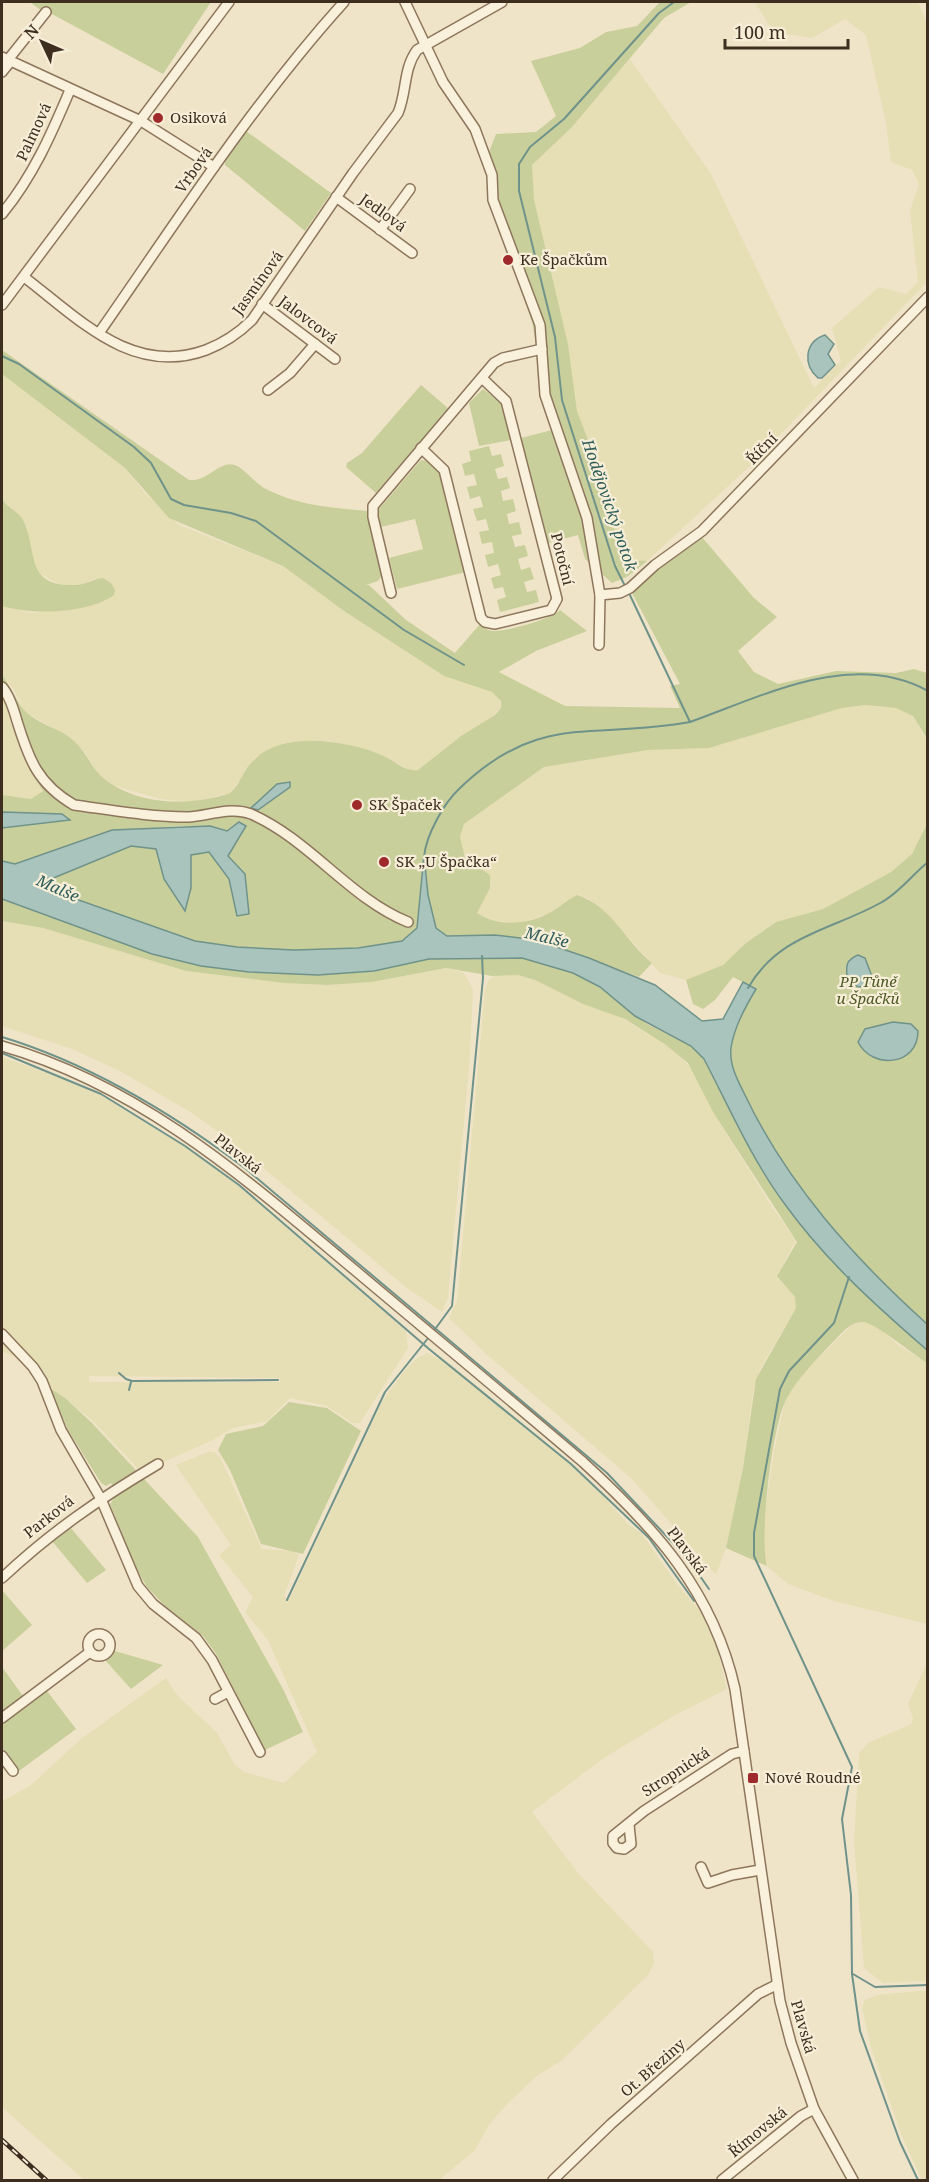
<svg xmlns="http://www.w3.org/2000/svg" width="929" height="2182" font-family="'Noto Serif',serif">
<rect width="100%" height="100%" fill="#f0e4c8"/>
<!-- farmland -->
<g fill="#e6deb5" fill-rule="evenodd">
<polygon points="755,2 918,2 927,23 927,282 752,464 647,561 627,560 620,538 604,511 597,463 577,411 568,344 533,200 532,165 572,127 630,59 711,174 814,388 841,361 832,328 879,287 906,294 918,282 910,211 919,184 912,170 891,162 886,123 866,35 845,19 812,38 773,32"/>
<polygon points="2,374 125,468 145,493 179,525 283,566 344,611 444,676 492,692 499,697 501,708 487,721 461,736 418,770 410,770 385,756 330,741 278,745 254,759 230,793 194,802 160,799 112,785 98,773 85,753 72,739 25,712 13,688 2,675 2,606 33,613 101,602 96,579 80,585 64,585 54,582 38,572 31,556 24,521 2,500"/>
<polygon points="2,697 11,711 26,762 42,786 41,794 31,799 2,795"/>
<polygon points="866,705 896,708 913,716 927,740 927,824 922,837 912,854 891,872 823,909 776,922 746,943 723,965 686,980 660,973 608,914 588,898 577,895 548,914 519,924 485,919 476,912 490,888 465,858 461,850 460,836 464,824 544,767 648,750 709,748 842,708"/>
<polygon points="2,921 43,928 186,971 284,983 327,985 372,982 446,968 464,973 473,990 470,1057 448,1297 442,1312 407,1288 232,1142 192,1113 120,1071 72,1049 2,1026"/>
<polygon points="496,974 518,975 535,980 583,1004 617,1015 674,1050 694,1071 713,1112 772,1207 796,1240 777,1276 795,1297 796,1308 759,1371 753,1393 743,1468 726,1548 716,1575 632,1479 485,1353 449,1318 457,1301 485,989 488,981"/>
<path d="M2 1057 56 1076 102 1096 196 1154 236 1184 406 1331 408 1348 360 1423H352L327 1406 290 1398 267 1421 233 1428 213 1440 141 1472 93 1421 49 1386 46 1375 38 1368 2 1351ZM89 1376 279 1378 280 1382H89Z"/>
<polygon points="862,1321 878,1326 898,1345 927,1363 927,1624 834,1601 788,1584 767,1566 764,1555 764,1519 774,1451 785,1400 804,1372 853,1324"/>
<polygon points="427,1353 451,1365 538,1436 594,1486 629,1525 641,1533 677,1584 701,1612 717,1647 727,1689 675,1715 604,1758 532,1812 578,1873 653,1952 654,1963 648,1975 561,2061 538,2075 507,2104 489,2125 474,2151 439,2180 84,2180 2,2107 2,1801 30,1786 81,1739 166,1678 178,1696 217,1733 235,1765 244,1772 284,1783 317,1752 268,1640 245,1612 253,1597 219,1555 231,1545 176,1465 208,1452 214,1452 220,1457 262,1549 292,1551 299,1555 284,1596 289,1600 383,1400 405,1370 416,1359"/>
<polygon points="927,1663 927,1981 883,1983 864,1968 854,1841 859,1754 868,1743 911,1724 913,1718 908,1704"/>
<polygon points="919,1991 928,1991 927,2180 922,2180 902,2136 871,2048 862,2008 865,2000 877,1995"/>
</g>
<!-- green -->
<g fill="#c9cf9b">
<polygon points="30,2 211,2 163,74 50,13 43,12"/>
<polygon points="660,2 691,2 664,18 572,127 532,165 534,200 568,344 577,411 597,463 604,511 620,538 627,560 647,561 627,577 612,583 585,559 578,535 548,543 521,438 552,430 532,322 512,264 496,195 495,170 489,152 496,134 536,132 556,116 531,61 580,48 606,32 637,26"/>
<polygon points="246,131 331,193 305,231 225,165 225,160"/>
<path d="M2 350 189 480C208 482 219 460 235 465 245 469 254 482 264 488 299 506 328 507 367 511L382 575 378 581 366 585H369L406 620 455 653 480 624C484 628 487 630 492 631 505 632 552 619 560 610L587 631 536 651 499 672 565 706 680 708 670 686 680 684 632 593 662 565 701 536 754 598 777 617 738 651 754 672 778 684 836 671 896 673 914 669 927 673 928 740 913 716 896 708 866 705 842 708 709 748 648 750 544 767 464 824 460 837 465 858 490 875V888L477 913C497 927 528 925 549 913 559 908 567 900 577 895 611 905 626 942 652 963L639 977 536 940 495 935 447 936 436 929 428 895 424 858 417 928 402 941 358 948 294 950 237 947 195 941 70 899 53 891 51 879 131 846 156 849 164 879 191 888V854L209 852 229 879 237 916 245 874 228 856 227 831C164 814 77 845 15 864L2 861V828L69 820 62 814 2 812V795L31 799 43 791 26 762 11 711 2 697V675C11 686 18 705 27 713 40 725 60 728 74 741 85 751 90 764 99 774 131 806 191 807 230 793 241 783 244 768 255 759 285 730 349 741 384 756 395 761 405 772 418 770L461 736 495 715 501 708V701L492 692 444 676 344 611 283 566 169 518 125 468 2 374Z"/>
<polygon points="421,385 449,409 376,493 346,467 347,463 362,453"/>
<polygon points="483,389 500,402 511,440 479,446 469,403"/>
<polygon points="489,446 492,456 501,454 504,466 495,469 498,479 507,477 510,488 501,491 503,501 513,499 516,511 507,514 509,524 519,522 522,534 512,536 515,547 525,545 528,556 518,559 521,570 530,567 534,579 524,582 527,592 536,590 539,602 500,612 497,600 506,597 503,587 494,589 491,578 501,575 498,564 488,567 485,555 494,553 492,542 482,544 479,532 489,530 486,519 477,521 473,509 483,507 480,496 470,499 467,487 477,485 474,474 465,476 462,464 471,461 469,451"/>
<polygon points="421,460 428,461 441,473 466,572 397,589 389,558 423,549 415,519 381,527 378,510"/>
<path d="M2 499C7 508 20 512 24 522 38 554 25 587 76 585 85 585 93 579 103 578L111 583 115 590 114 595C88 614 31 615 2 606Z"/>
<path d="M927 824V1324C855 1259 787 1184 745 1096 738 1081 729 1065 731 1048 734 1028 746 1006 756 989L733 977 715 1000 703 1009 693 1004 686 980 723 965 746 943 776 922 823 909 891 872 912 854Z"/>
<path d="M2 899 152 954 201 966 249 972 318 975 374 971 429 959 522 958 573 973 600 988 647 1024 691 1046 704 1059C729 1107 752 1160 784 1203 824 1259 876 1305 927 1350V1363C914 1355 874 1322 863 1322 849 1321 839 1337 830 1345 814 1362 798 1378 787 1398 772 1423 759 1538 767 1566L726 1548 743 1468 756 1379 796 1308 795 1297 777 1276 797 1242 713 1112 688 1063 666 1045 625 1019 583 1004 535 980 518 975 492 976 446 968 372 982 327 985 284 983 186 971 43 928 2 921Z"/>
<polygon points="50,1388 65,1398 92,1423 198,1537 283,1689 303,1732 265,1750 215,1652 202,1635 165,1606 147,1587 135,1566 110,1504 117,1494 111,1483 106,1486 101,1483 68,1430"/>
<polygon points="289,1402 327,1408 361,1431 303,1554 261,1544 230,1470 218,1450 226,1434 263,1426"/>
<polygon points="70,1527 106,1570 87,1583 52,1541"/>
<polygon points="2,1590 32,1625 2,1651"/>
<polygon points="115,1651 163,1665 131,1689 105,1660"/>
<polygon points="2,1667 23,1696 4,1711 2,1707"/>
<polygon points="47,1691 76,1729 19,1771 2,1748 2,1725"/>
</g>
<!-- water -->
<g fill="#a9c4bc" stroke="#6f938a" stroke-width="1.5">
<path d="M825 335 834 344 828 354 835 365 822 378H818C803 365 804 342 825 335Z"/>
<polygon points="290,782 290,787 258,810 251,808 277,784"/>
<polygon points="2,812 62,814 70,820 2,828"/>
<path d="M239 822 246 826 228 856 245 874 249 914 237 916 229 879 209 852 191 855V888L185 911 164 879 156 849 131 846 51 879 53 891 195 941 237 947 294 950 358 948 402 941 417 928 424 855 428 895 436 928 447 936 495 935 536 940 589 958 655 985 702 1021 723 1019 743 982 756 989C746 1006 734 1027 731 1048 729 1065 738 1081 745 1095 787 1184 855 1259 927 1324V1350C875 1305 824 1259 784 1203 752 1160 729 1107 704 1059L691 1046 635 1016 600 987 573 973 522 958 429 959 374 971 318 975 249 972 201 966 152 954 2 899V861L15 864 112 830 210 826 227 831Z"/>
<path d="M858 955 865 958 873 979 866 986 858 987 847 978C846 965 846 960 858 955Z"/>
<path d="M893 1022 911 1024 918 1031C918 1066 872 1070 858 1042L865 1029Z"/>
</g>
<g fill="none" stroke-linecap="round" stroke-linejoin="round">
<!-- stream -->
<g stroke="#6f938a" stroke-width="2">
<polyline points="2,356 19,364 134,447 151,463 171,499 184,505 231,513 256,521 404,630 464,665"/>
<polyline points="625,586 615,566 562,400 555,337 519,191 519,164 530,147 564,119 659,13 674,2"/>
<path d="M690 722C763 696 852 649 928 691"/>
<path d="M424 857C426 835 444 803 459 789 539 711 594 740 690 722L628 591"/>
<path d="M748 988C779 934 833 930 882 902 899 893 913 874 928 862"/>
<path d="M2 1037C91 1064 172 1113 246 1169L607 1473 688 1559 709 1589"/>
<polyline points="2,1053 101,1094 185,1146 239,1185 429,1349 571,1464 649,1538 694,1601"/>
<polyline points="849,1277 834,1323 789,1371 780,1389 754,1533 754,1556 852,1767 842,1819 851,1895 852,1974 860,2031 900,2142 918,2180"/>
<polyline points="433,1332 452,1306 483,978 482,956"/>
<polyline points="119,1373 126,1379 132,1381 278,1380"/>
<polyline points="129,1390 131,1382"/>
<polyline points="287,1600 385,1392 429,1337"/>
<polyline points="853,1974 875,1987 928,1985"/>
</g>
<defs>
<g id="minor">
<polyline points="405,2 443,82 475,129 492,175 493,200 540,325 545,395 587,518 600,595 599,645"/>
<polyline points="2,57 141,121 214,167"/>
<polyline points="7,61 46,12"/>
<polyline points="2,72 10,62"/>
<polyline points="336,197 412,253"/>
<path d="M2 214C33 176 51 135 70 90"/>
<polyline points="380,230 410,189"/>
<path d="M24 277C78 318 132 377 206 350 224 343 238 334 252 320L353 173 398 113C407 92 403 69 417 50L502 2"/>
<polyline points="262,304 335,359"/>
<polyline points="2,305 229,2"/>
<path d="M99 333C177 221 252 104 344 2"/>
<polyline points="268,390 290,373 315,344"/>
<polyline points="421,448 444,470 481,618 485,622 495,624 551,610 557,599 506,401 482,378"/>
<polyline points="391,593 373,517 373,506 494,363 503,358 542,349"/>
<polyline points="600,595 620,593 630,588 655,565 702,531 928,297"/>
<path d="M2 687C10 696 14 710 17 721 29 760 38 784 74 805 111 810 150 817 188 817 208 816 231 806 251 814 310 840 349 898 408 922"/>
<path d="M2 1046C142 1086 248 1181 357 1272 433 1336 508 1398 583 1462 655 1528 713 1591 735 1689L780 2001 791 2043 814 2109 853 2180"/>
<polyline points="2,1334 33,1367 42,1381 61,1430 101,1499 138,1586 153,1604 196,1638 212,1660 260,1752"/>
<path d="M2 1578C51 1532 99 1499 158 1464"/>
<circle cx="99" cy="1645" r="11"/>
<polyline points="215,1699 228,1692"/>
<polyline points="2,1718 90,1652"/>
<polyline points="2,1756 13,1771"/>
<polyline points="629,1825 631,1844 624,1849 617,1848 613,1843 613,1836 644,1811 732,1754 744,1751"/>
<polyline points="701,1867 708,1883 732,1875 760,1870"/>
<polyline points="553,2180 611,2124 758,1994 776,1985"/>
<polyline points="722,2180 801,2116 814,2109"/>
</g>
</defs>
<!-- minor casing -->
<use href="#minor" stroke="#8d765c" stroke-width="12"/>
<!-- minor -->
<use href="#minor" stroke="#faf1dc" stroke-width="9"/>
<defs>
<polyline id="rail" points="2,2140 46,2180"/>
</defs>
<!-- rail casing -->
<use href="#rail" stroke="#3d2e20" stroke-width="4.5"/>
<!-- rail -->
<use href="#rail" stroke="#f7eed8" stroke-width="2" stroke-dasharray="7" stroke-linecap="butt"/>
</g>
<!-- markers -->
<g fill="#9e2a2b" stroke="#f7eed8" stroke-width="2">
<circle cx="158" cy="118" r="6"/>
<circle cx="508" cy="260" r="6"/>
<circle cx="357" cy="805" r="6"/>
<circle cx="384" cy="862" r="6"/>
<rect x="747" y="1772" width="12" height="12" rx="3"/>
</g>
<g text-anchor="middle" stroke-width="4.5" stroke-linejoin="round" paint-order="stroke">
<!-- poi labels -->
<g font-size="15" fill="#3d2e20" stroke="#f7eed8" text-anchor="start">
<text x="170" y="123">Osiková</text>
<text x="520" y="265">Ke Špačkům</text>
<text x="369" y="810">SK Špaček</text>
<text x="396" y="867">SK „U Špačka“</text>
<text x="765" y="1783">Nové Roudné</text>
</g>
<!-- street labels -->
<g font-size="15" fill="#3d2e20" stroke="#f7eed8">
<text transform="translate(34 132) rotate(-65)" y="5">Palmová</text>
<text transform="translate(194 170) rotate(-55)" y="5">Vrbová</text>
<text transform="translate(383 213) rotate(36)" y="5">Jedlová</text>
<text transform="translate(258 283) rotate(-54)" y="5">Jasmínová</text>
<text transform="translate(308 320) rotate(37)" y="5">Jalovcová</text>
<text transform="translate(762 449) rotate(-46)" y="5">Říční</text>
<text transform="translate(562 559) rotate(76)" y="5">Potoční</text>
<text transform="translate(238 1154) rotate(38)" y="5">Plavská</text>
<text transform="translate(49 1517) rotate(-38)" y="5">Parková</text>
<text transform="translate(687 1551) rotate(53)" y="5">Plavská</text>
<text transform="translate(676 1772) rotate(-33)" y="5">Stropnická</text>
<text transform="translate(803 2027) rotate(74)" y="5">Plavská</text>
<text transform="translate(653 2068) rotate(-41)" y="5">Ot. Březiny</text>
<text transform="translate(758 2132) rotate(-39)" y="5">Římovská</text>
</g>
<!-- park labels -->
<g font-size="15" font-style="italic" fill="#4d5a26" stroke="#f7eed8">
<text x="868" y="987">PP Tůně<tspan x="868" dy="17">u Špačků</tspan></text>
</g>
<!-- water labels -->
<g font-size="16" font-style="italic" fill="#2f5d5a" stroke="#f7eed8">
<text transform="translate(610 505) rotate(71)" y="6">Hodějovický potok</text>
<text transform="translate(58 888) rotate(24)" y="6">Malše</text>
<text transform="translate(547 937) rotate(13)" y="6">Malše</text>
</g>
</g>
<!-- border -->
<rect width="929" height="2182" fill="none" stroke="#3d2e20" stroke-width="6"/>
<!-- north arrow -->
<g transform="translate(42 42) rotate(314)" stroke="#f7eed8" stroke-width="4.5" paint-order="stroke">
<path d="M0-4.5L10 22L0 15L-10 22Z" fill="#3d2e20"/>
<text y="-9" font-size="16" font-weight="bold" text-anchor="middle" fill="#3d2e20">N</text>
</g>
<!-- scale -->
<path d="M725 39v9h123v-9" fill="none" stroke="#3d2e20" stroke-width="3"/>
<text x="734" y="39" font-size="18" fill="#3d2e20" stroke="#f7eed8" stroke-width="4.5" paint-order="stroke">100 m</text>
</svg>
